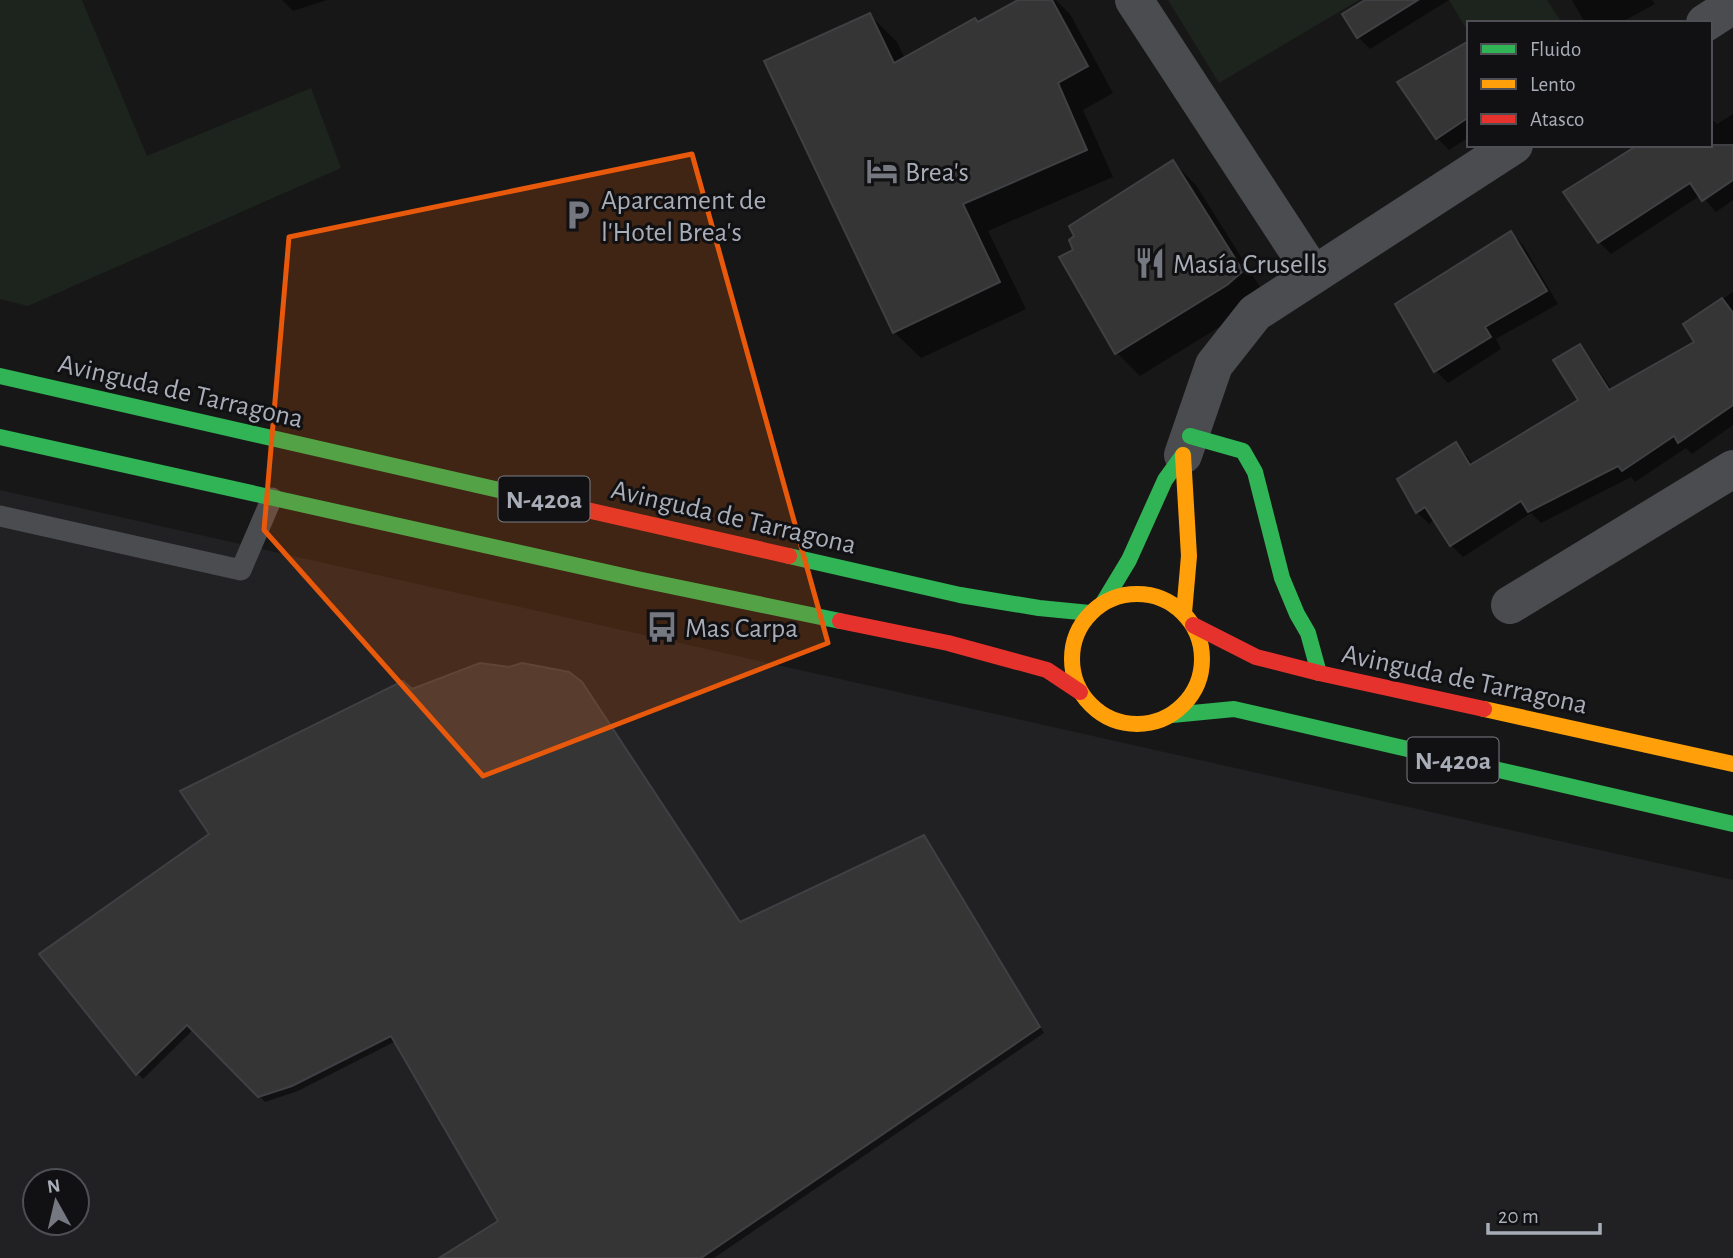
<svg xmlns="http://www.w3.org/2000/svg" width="1733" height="1258" font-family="'Alegreya Sans',sans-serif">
<rect width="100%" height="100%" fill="#171717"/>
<!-- built -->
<path fill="#212123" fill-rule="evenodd" d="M0 490 1733 880V1258H0ZM35 1181H77V1223H35Z"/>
<!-- green -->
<g fill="#1d241e">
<polygon points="0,0 82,0 147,156 311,88 341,168 28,306 0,299"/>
<polygon points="1168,0 1359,0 1219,83"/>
<polygon points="1449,0 1547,0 1562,23 1469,23 1469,33"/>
</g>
<!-- shadow -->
<g fill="#0007">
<polygon points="282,0 327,0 293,11"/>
<polygon points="1021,0 1056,0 1070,14 1113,93 1083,110 1113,177 988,231 1026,309 921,358 894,332 870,15 897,42 905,59 979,24"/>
<polygon points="1368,0 1449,0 1370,49 1358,37"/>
<polygon points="1572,0 1652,0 1655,4 1620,23 1585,23"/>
<polygon points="1469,48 1469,137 1449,150 1437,138"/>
<polygon points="1733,114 1733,200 1716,212 1701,195 1611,254 1599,242 1710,145 1710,118 1717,124"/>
<polygon points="1173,162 1196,185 1265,295 1250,308 1140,376 1117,353 1076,250"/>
<polygon points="1511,233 1523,245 1558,304 1496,339 1501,349 1448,383 1436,371 1397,305"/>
<polygon points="1733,292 1733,425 1692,454 1686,448 1635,482 1631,477 1541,523 1531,513 1463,557 1451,545 1435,519 1429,524 1417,512 1455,444 1467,456 1473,465 1580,400 1580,347 1591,359 1612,390 1697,342 1685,324"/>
<polygon points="581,683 587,689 741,923 923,837 929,843 1044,1033 714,1258 443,1258 500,1221 396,1041 298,1091 265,1102 194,1029 143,1079 137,1073 412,691"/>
</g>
<!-- building -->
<g fill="#353536" stroke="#3f4043" stroke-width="2">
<polygon points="1018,0 1052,0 1088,66 1058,83 1087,150 963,204 1000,282 893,333 764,61 870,13 894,63 975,18 978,22"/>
<polygon points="1365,0 1418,0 1357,38 1342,14"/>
<polygon points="1469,41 1469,117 1436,139 1397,82"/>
<polygon points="1638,145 1733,145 1733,180 1702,201 1690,183 1598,243 1563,192"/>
<polygon points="1173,160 1243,271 1227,285 1115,354 1059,257 1073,250 1069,240 1074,236 1069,226"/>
<polygon points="1511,231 1547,291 1485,327 1491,337 1434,372 1395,304"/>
<polygon points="1722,298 1733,313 1733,405 1678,443 1674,436 1622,471 1618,466 1528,512 1521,501 1450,546 1425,507 1416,513 1397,479 1456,442 1470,465 1578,400 1553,360 1580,344 1609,390 1694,342 1683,324"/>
<polygon points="480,663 509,667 522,663 569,672 582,682 740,922 924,835 1040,1027 701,1258 439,1258 498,1221 391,1036 292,1086 258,1097 187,1025 136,1075 39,954 209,834 180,791 403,681 412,689"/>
</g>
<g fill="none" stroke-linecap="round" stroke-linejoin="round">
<!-- lane -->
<polyline stroke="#4b4c50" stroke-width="21" points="0,516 241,570 272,498"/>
<!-- street -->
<g stroke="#4b4c50" stroke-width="38">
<polyline points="1134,0 1313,274"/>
<polyline points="1705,23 1733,5"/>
<polyline points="1183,455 1214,365 1255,313 1514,145"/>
<polyline points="1510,605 1733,469"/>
</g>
<!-- fast -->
<g stroke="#30b455" stroke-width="16">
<polyline points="0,376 543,500"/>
<polyline points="1190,436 1243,451 1255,472 1282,578 1297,614 1308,633 1319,673"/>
<polyline points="0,437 637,579 840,621"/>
<polyline points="789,556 960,595 1039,608 1090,613"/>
<polyline points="1103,603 1129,560 1165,480 1183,455"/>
<polyline points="1172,715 1234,709 1733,824"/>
</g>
<!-- slow -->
<g stroke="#ff9f0a" stroke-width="16">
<polyline points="1183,455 1189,556 1184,613"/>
<circle cx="1137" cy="659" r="65"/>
<polyline points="1484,709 1733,764"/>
</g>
<!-- jam -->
<g stroke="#e5322d" stroke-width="16">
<polyline points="543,500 789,556"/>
<polyline points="840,621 948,643 1047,670 1080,692"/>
<polyline points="1193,625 1256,657 1319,673 1484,709"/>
</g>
</g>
<!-- marked area -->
<path fill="#e8590c" fill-opacity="0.2" stroke="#e8590c" stroke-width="5" stroke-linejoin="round" d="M692 154 828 643 483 776 264 530 289 237Z"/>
<!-- icons -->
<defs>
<symbol id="hotel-bare" viewBox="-9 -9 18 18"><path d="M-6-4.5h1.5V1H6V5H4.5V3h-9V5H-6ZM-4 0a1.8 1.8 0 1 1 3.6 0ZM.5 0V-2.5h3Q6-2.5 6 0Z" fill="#757880" stroke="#111113" stroke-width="2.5" paint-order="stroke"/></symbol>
<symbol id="parking-bare" viewBox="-9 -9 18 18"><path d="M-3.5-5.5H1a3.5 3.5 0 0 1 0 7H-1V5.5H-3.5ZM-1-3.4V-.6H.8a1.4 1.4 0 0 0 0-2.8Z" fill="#757880" stroke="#111113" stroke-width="2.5" paint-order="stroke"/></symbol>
<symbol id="restaurant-bare" viewBox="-9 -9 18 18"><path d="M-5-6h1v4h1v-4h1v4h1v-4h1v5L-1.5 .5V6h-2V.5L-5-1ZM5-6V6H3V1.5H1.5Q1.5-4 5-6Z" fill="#757880" stroke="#111113" stroke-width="2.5" paint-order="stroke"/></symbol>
<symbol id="bus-bare" viewBox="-9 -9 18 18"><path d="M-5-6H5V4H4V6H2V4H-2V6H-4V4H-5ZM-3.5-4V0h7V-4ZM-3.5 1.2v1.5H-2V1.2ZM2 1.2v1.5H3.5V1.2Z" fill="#757880" stroke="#111113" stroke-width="2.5" paint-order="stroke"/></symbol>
</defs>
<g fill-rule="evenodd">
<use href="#hotel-bare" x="860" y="149" width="44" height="44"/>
<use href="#parking-bare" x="556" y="193" width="44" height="44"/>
<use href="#restaurant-bare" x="1128" y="241" width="44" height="44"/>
<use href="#bus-bare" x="640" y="605" width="44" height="44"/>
</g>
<g text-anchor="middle" stroke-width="6" stroke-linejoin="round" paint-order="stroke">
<!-- shield labels -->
<g fill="#111113" stroke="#7b7e86" stroke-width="2">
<rect x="498.5" y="476.5" width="91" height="45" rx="5"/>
<rect x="1407.5" y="737.5" width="91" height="45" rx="5"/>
</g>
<g font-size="26" font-weight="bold" fill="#a8adb8">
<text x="544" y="508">N-420a</text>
<text x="1453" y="769">N-420a</text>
</g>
<!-- poi labels -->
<g font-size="28" fill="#a8adb8" stroke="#111113" text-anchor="start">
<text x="905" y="181">Brea's</text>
<text x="601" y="209">Aparcament de<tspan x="601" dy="32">l'Hotel Brea's</tspan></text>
<text x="1173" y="273">Masía Crusells</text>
<text x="685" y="637">Mas Carpa</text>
</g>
<!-- street labels -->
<g font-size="28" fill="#a8adb8" stroke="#111113">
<text transform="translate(181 390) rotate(13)" y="10">Avinguda de Tarragona</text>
<text transform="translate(734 516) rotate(13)" y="10">Avinguda de Tarragona</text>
<text transform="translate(1465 678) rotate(12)" y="10">Avinguda de Tarragona</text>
</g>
</g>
<!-- legend -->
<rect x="1467" y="21" width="245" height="126" fill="#111113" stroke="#4d4f55" stroke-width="2"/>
<rect x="1481" y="44" width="35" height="10" fill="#30b455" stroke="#4d4f55" stroke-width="2"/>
<text x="1530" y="56" font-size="21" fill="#a8adb8">Fluido</text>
<rect x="1481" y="79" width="35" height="10" fill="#ff9f0a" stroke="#4d4f55" stroke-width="2"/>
<text x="1530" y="91" font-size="21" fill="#a8adb8">Lento</text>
<rect x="1481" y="114" width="35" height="10" fill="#e5322d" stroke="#4d4f55" stroke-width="2"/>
<text x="1530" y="126" font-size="21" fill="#a8adb8">Atasco</text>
<!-- north arrow -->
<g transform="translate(56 1202) rotate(352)"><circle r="33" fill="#111113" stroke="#4d4f55" stroke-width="2"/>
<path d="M0-5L12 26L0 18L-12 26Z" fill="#757880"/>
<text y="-10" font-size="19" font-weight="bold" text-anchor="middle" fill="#a8adb8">N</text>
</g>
<!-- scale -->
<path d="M1488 1223v10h112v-10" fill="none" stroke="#a8adb8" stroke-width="3.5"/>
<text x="1498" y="1223" font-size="21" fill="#a8adb8" stroke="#111113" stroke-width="5" paint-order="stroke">20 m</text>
</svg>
